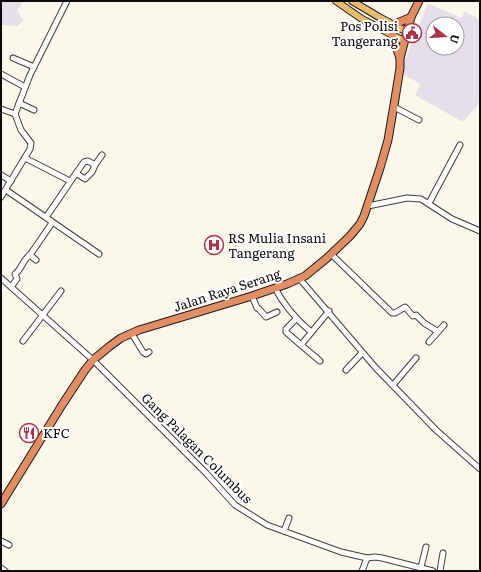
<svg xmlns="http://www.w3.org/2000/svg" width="481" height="572" font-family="Literata,serif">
<rect width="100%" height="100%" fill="#fcf7eb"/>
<!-- industrial -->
<g fill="#e6dfe9" fill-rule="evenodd">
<polygon points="1,1 24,1 17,10 23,20 18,26 1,25"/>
<path d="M428 3 461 18 465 11 480 20V102L463 122 415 95 421 84 400 73ZM433 24H457V48H433Z"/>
</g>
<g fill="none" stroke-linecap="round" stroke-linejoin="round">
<defs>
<g id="minor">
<polyline points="13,58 34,67"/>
<polyline points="1,74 25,87"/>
<polyline points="19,103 34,110"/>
<polyline points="394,107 419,120"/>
<polyline points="1,109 15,114"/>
<polyline points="25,158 70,181"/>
<polyline points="95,165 102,155"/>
<polyline points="1,175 11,181"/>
<polyline points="6,190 99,254"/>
<polyline points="1,197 30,149 31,143 21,130 15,114 30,75 67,1"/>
<polyline points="429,203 460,145"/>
<polyline points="368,206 407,198 421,199 452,219 480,231"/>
<path d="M46 217C59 199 71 180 84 162L88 161 95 165 92 172 85 179 76 173"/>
<polyline points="331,254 392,313 395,313 405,307 413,316 416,315 424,323 437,331"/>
<polyline points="36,260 30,255 52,223"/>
<polyline points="1,278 93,360"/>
<polyline points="299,278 375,367 436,430 480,469"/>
<path d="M11 287 17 279 15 274C22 269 23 259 30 255"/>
<path d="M275 288C284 306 296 319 311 332"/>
<polyline points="252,296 257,308 259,309 266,317 277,312"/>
<polyline points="296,319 286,329 286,332 301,345"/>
<polyline points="132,334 143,352 146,354 149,352"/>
<polyline points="23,341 61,291"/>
<polyline points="429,342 444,325"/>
<polyline points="320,361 301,345 329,311"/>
<polyline points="96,363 206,473 235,505 267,525 341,552 367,558 375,557 382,558 433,571"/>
<polyline points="346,370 362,353"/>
<polyline points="393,385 416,358"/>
<polyline points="284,531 289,518"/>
<polyline points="1,541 9,545"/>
<polyline points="421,567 426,547"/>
<polyline points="1,568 5,571"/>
<polyline points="362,571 367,558"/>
<polyline points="440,571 443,553"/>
</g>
<g id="major">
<polyline points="336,1 362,19 404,41"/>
<polyline points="352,1 379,17 407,32"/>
</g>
<g id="highway">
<polyline points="393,25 411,17"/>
<polyline points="392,35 400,58"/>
<polyline points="1,504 62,405 85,370 93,360 110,346 121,338 139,330 252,296 287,284 305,276 327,258 350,236 360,224 364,216 380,168 388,140 395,99 400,68 400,58 411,17 419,1"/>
</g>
</defs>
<!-- minor casing -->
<use href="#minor" stroke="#3d3d3d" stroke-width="7"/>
<!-- major casing -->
<use href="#major" stroke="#1b1b1b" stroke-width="8"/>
<!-- highway casing -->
<use href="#highway" stroke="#1b1b1b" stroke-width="9"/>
<!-- minor -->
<use href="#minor" stroke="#fff" stroke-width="5"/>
<!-- major -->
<use href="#major" stroke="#e7bc70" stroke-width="6"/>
<!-- highway -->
<use href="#highway" stroke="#e18e64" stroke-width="7"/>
</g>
<!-- icons -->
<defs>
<symbol id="civic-ring" viewBox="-11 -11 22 22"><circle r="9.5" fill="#fff" stroke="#a83548" stroke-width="1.5"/><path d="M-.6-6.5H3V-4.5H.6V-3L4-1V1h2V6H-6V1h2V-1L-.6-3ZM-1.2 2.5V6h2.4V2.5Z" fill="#a83548"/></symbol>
<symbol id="hospital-ring" viewBox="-11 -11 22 22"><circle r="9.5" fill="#fff" stroke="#a83548" stroke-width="1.5"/><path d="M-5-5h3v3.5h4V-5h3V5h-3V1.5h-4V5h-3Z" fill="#a83548"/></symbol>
<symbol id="restaurant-ring" viewBox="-11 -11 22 22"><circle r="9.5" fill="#fff" stroke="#a83548" stroke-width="1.5"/><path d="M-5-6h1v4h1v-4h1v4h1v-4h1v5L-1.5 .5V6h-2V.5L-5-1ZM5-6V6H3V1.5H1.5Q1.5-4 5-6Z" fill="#a83548"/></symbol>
</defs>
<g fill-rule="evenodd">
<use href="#civic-ring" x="401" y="22" width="22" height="22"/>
<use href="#hospital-ring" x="203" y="234" width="22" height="22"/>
<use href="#restaurant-ring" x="18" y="422" width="22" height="22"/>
</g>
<g text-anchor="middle" stroke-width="4" stroke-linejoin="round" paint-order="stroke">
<!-- poi labels -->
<g font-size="13" fill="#0a0a0a" stroke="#fff" text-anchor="start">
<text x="398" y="31" text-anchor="end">Pos Polisi<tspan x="398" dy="15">Tangerang</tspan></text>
<text x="228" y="243">RS Mulia Insani<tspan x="228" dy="15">Tangerang</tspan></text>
<text x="43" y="438">KFC</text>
</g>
<!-- street labels -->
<g font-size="13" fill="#0a0a0a" stroke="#fff">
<text transform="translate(227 290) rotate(-18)" y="5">Jalan Raya Serang</text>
<text transform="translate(197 448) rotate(45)" y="5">Gang Palagan Columbus</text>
</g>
</g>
<!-- border -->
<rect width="481" height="572" fill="none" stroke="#0a0a0a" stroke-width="4"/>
<!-- north arrow -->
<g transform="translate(445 36) rotate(107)"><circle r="19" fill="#ffffff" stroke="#9d9d9d"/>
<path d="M0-3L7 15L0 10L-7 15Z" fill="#a83548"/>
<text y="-6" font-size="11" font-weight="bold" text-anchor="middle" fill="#0a0a0a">U</text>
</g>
</svg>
